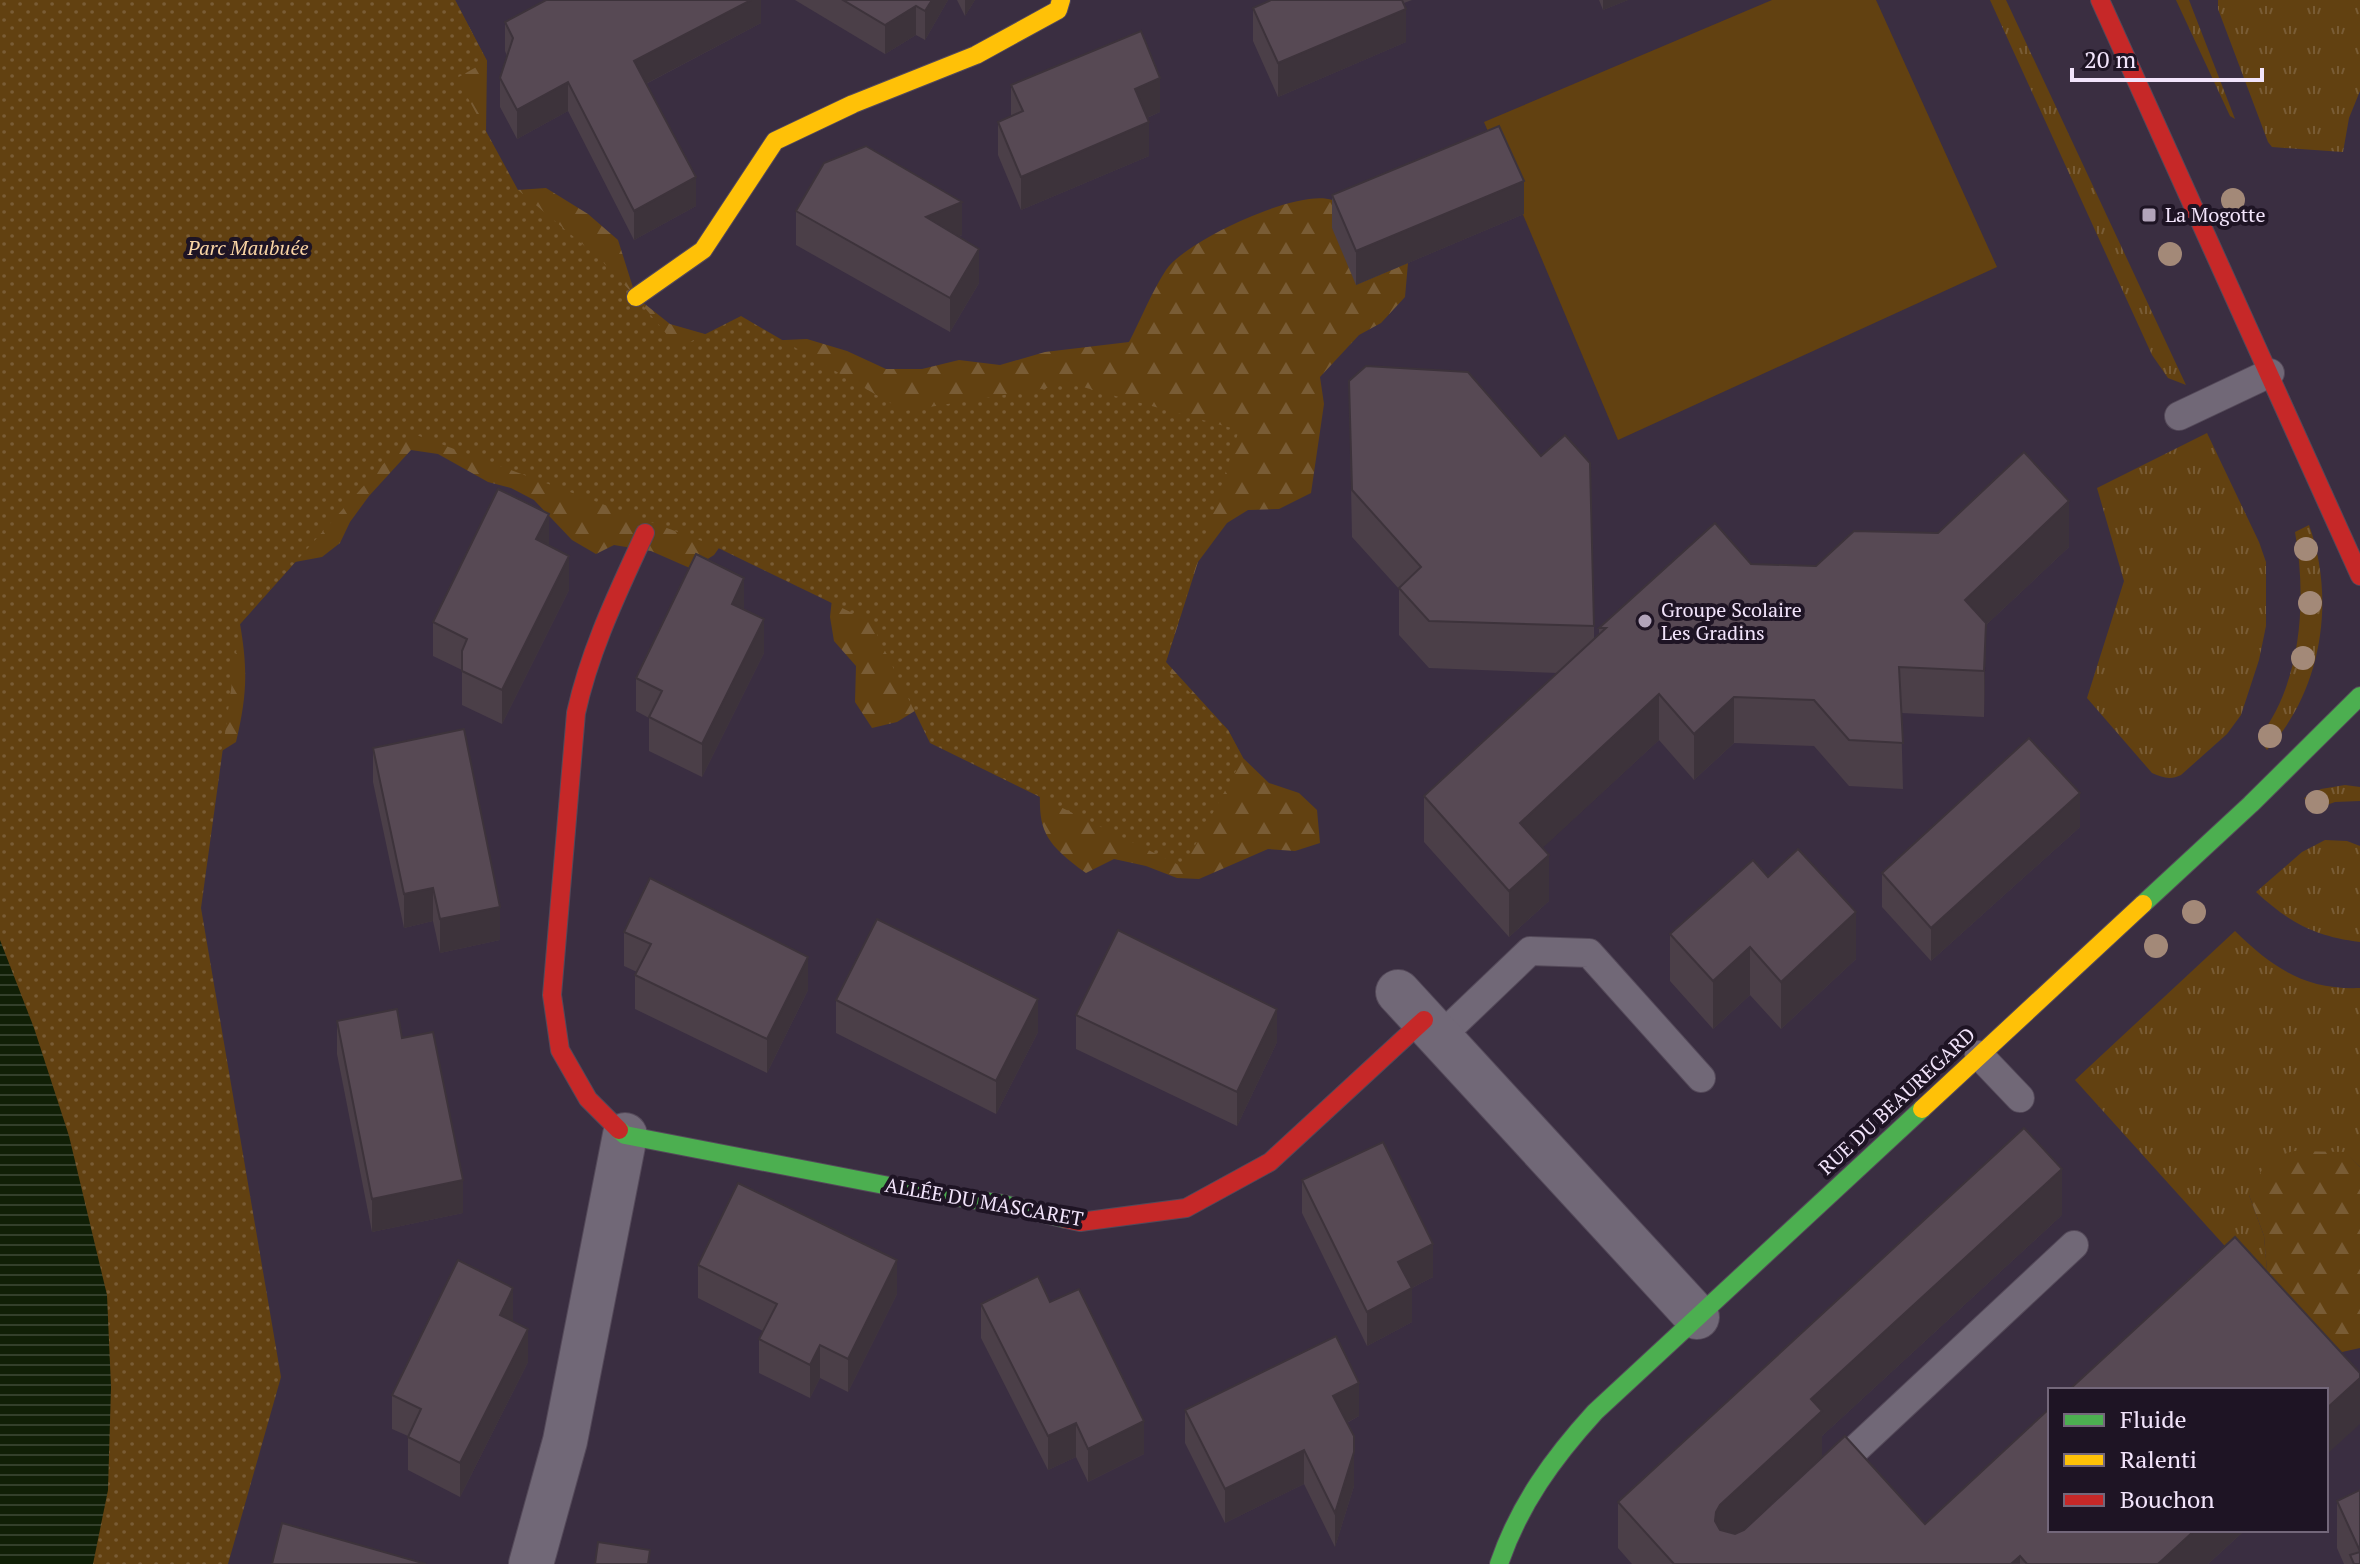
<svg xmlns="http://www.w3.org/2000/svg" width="2360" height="1564" font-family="'PT Serif',serif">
<defs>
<pattern id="grass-tufts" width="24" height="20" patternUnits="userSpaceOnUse" patternTransform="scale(2)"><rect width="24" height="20" fill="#624111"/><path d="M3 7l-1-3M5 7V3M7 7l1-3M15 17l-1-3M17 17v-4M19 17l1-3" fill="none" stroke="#795c35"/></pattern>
<pattern id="forest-firs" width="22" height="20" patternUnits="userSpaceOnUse" patternTransform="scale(2)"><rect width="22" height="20" fill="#624111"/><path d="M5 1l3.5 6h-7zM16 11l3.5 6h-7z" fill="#795c35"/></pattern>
<pattern id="park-dots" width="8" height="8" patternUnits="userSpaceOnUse" patternTransform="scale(2)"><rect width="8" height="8" fill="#624111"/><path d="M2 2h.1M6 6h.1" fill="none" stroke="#795c35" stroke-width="1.8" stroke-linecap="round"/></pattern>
<pattern id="water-rules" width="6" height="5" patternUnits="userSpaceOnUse" patternTransform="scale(2)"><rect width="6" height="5" fill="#101f06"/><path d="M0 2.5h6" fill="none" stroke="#333f2b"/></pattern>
</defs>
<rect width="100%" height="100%" fill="#3a2e41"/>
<!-- grass -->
<g fill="url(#grass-tufts)">
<polygon points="1990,0 2006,0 2186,385 2168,378 2152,355"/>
<polygon points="2176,0 2189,0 2235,119 2230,116"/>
<polygon points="2218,0 2360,0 2360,91 2349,118 2343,152 2272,147 2268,142 2218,9"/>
<path d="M2207 433 2259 542 2266 562V626L2259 660 2241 715 2227 734 2181 775C2171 780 2163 778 2152 773L2087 698 2124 581 2097 488Z"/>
<path d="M2309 525C2336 599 2322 692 2267 750L2258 739C2302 683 2307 600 2295 532Z"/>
<polygon points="2345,785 2360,787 2360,801 2335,802 2313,810 2304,798 2321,789"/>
<path d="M2325 840 2347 841 2360 846V942C2314 936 2290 923 2256 892L2302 852Z"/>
<path d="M2235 931C2273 968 2305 990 2360 988V1167L2344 1152 2249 1195 2264 1236 2268 1282 2316 1347 2075 1080Z"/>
</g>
<!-- forest -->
<g fill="url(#forest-firs)">
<path d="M0 0H455L487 61 486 132 517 190 546 188 588 214 618 240 636 297 670 324 705 334 761 341 807 339 847 351 886 369H922L959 360 1000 365 1045 352 1129 342C1141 319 1152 291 1166 270 1185 241 1298 188 1332 200 1359 209 1388 243 1408 263L1405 297 1381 323 1359 335 1320 377 1324 404 1311 493 1279 509 1248 510 1227 523 1198 562 1166 662 1228 730 1243 758 1269 783 1299 793 1317 810 1320 843 1295 851 1268 849 1199 879 1177 878 1146 866 1114 859 1086 873C1034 836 1039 823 1041 764L934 699 897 722 872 728 855 702 856 666 834 641 830 617 834 581 743 514 714 555 692 569 651 551 614 545 596 554 572 540 534 500 511 488 488 482 438 454 411 450 369 496 350 522 340 543 322 557 295 562 240 624C248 670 247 696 236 742L201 764Z"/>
<polygon points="2293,1151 2345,1152 2360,1167 2360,1348 2333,1354 2268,1282 2264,1236 2249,1195 2267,1160"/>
</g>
<!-- park -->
<polygon fill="url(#park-dots)" points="0,0 455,0 487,61 457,78 518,190 600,259 636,297 678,348 741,316 904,411 1072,384 1239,430 1164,667 1228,730 1243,758 1183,867 930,743 871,622 710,544 411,433 240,624 201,908 281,1377 228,1564 0,1564"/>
<!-- pitch -->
<polygon fill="#624111" points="1772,0 1876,0 1997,267 1618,440 1484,122"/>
<!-- water -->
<polygon fill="url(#water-rules)" points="0,940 34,1028 69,1136 107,1295 111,1387 108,1490 93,1564 0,1564"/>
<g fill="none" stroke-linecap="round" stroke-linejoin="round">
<defs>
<g id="lane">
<polyline points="2179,416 2270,373"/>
<polyline points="1439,1038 1530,951 1589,953 1701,1078"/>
<polyline points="1979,1055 2020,1098"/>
<polyline points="1829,1474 2074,1245"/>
</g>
<g id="street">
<polyline points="1398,992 1697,1317"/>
<polyline points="531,1564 565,1441 625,1135"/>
</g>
<g id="fast">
<polyline points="2143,904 2251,804 2360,696"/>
<polyline points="619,1130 625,1135 910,1190 1003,1204 1066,1219"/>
<path d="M1499 1564C1519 1505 1553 1458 1595 1412L1922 1109"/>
</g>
<g id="slow">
<polyline points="636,297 703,250 775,141 853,104 976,55 1058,10 1061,0"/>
<polyline points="1922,1109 2143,904"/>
</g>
<g id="jam">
<polyline points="2100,0 2360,576"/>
<path d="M619 1130 588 1099 560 1050 552 995 576 713C590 649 618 592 645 533"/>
<polyline points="1066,1219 1080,1222 1186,1208 1270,1162 1424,1020"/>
</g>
</defs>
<!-- lane casing -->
<use href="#lane" stroke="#544959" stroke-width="30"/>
<!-- street casing -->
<use href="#street" stroke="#544959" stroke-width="46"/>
<!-- fast casing -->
<use href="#fast" stroke="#544959" stroke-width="20"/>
<!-- slow casing -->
<use href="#slow" stroke="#544959" stroke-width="20"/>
<!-- jam casing -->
<use href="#jam" stroke="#544959" stroke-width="20"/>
<!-- lane -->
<use href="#lane" stroke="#716877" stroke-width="28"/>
<!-- street -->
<use href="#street" stroke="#716877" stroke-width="44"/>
<!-- fast -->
<use href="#fast" stroke="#4caf50" stroke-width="18"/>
<!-- slow -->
<use href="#slow" stroke="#ffc107" stroke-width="18"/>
<!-- jam -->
<use href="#jam" stroke="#c62828" stroke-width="18"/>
</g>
<!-- trees -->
<g fill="#a38978">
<circle cx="2233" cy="200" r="12"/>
<circle cx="2170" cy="254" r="12"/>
<circle cx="2306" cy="549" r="12"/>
<circle cx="2310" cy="603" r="12"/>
<circle cx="2303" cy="658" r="12"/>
<circle cx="2270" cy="736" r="12"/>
<circle cx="2317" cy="802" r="12"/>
<circle cx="2194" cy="912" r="12"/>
<circle cx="2156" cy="946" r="12"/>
</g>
<!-- wall -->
<g fill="#4b3f48">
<polygon points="761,0 761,23 646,84 696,206 634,240 568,111 517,139 500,107 500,78 507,56 505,51 505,22"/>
<polygon points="795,0 948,0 925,40 916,35 885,54"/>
<polygon points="957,0 975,0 965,16"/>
<polygon points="1270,0 1412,0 1404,3 1406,42 1278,97 1253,41 1253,8"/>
<polygon points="1599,0 1628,0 1603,10"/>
<polygon points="1011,85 1160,112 1147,118 1149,156 1021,210 998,155 998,122 1011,116"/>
<polygon points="1332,195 1524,214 1356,285 1332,228"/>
<polygon points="796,211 962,235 959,237 979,283 950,332 796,245"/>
<polygon points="1349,381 1594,626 1594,640 1599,635 1599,628 1751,564 1816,566 2069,547 1986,625 1984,717 1901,713 1903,789 1849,786 1814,746 1734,743 1694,780 1659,740 1542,848 1549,901 1509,937 1424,842 1424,796 1558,673 1429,668 1399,635 1399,589 1352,537"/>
<polygon points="549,546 569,590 502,724 462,705 462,670 433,656 433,622"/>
<polygon points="744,610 764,653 702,777 649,751 649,718 636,711 636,678"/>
<polygon points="373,748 500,940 440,953 433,921 404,928 373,782"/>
<polygon points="2080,827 1931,961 1882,907 1882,873"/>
<polygon points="1768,877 1856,959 1781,1029 1750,995 1713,1029 1670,981 1670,934"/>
<polygon points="624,932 808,990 767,1073 635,1009 635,975 637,972 624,966"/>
<polygon points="836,1000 1038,1032 996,1114 836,1033"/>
<polygon points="1076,1015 1277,1042 1237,1126 1076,1049"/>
<polygon points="337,1021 402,1038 463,1213 372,1232 337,1054"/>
<polygon points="1302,1180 1433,1277 1412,1288 1412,1322 1367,1346 1302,1213"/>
<polygon points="2062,1215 1822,1436 1822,1457 1925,1524 2050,1530 2245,1530 2208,1564 1632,1564 1618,1548 1618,1502"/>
<polygon points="698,1265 897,1294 848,1392 820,1378 810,1398 759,1373 759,1339 763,1331 698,1298"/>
<polygon points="1050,1302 1144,1454 1088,1482 1076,1457 1048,1470 981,1338 981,1304"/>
<polygon points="513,1321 528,1362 460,1497 408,1470 408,1436 392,1429 392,1395"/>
<polygon points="1185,1410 1359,1416 1347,1423 1354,1486 1335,1547 1304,1484 1225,1523 1185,1443"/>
<polygon points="2360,1490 2360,1564 2344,1564 2337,1548 2337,1501"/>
</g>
<!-- shaded-wall -->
<g fill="#3d333b">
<polygon points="751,0 761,0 761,23 634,90 634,61"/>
<polygon points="932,0 948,0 925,40 925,11"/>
<polygon points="965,0 975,0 965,16"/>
<polygon points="1603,0 1628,0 1603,10"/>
<polygon points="916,6 916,35 885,54 885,25"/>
<polygon points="1406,9 1406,42 1278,97 1278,63"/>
<polygon points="1160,78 1160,112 1135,123 1135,89"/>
<polygon points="568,82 568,111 517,139 517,110"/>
<polygon points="1149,122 1149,156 1021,210 1021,177"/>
<polygon points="696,177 696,206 634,240 634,211"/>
<polygon points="1524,181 1524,214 1356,285 1356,251"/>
<polygon points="962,202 962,235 926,250 926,217"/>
<polygon points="979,249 979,283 950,332 950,298"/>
<polygon points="2069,501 2069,547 1986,625 1984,717 1984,671 1965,600"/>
<polygon points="549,514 549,548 536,539"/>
<polygon points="569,556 569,590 502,724 502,690"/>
<polygon points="744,578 744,612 732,604"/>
<polygon points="764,619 764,653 702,777 702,744"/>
<polygon points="1659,694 1659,740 1520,869 1520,823"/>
<polygon points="1734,697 1734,743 1694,780 1694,734"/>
<polygon points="2080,793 2080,827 1931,961 1931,928"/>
<polygon points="1549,855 1549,901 1509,937 1509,891"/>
<polygon points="433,888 433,921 404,928 404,894"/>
<polygon points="500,907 500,940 440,953 440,919"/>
<polygon points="1856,912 1856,959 1781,1029 1781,982"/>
<polygon points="1750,947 1750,995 1713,1029 1713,981"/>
<polygon points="808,957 808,990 767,1073 767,1039"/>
<polygon points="1038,999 1038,1032 996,1114 996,1081"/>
<polygon points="1277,1009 1277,1042 1237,1126 1237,1092"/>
<polygon points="2062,1169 2062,1215 1822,1436 1822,1457 1715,1564 1716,1512 1720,1505 1811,1399"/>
<polygon points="463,1180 463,1213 372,1232 372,1199"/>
<polygon points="1433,1244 1433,1277 1398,1295 1398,1262"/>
<polygon points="897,1260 897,1294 848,1392 848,1359"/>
<polygon points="513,1288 513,1322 500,1315"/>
<polygon points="1412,1288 1412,1322 1367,1346 1367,1312"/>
<polygon points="528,1329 528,1362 460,1497 460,1463"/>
<polygon points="820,1345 820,1378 810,1398 810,1365"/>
<polygon points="2360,1378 2360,1424 2326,1455 2326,1409"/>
<polygon points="1359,1383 1359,1416 1333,1430 1333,1396"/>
<polygon points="1144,1421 1144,1454 1088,1482 1088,1449"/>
<polygon points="1076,1423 1076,1457 1048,1470 1048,1436"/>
<polygon points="1304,1450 1304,1484 1225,1523 1225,1489"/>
<polygon points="1354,1452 1354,1486 1335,1547 1335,1513"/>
<polygon points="2195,1530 2245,1530 2208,1564 2158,1564"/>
<polygon points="2020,1556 2020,1564 2011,1564"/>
</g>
<!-- building -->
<g fill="#574954" stroke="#3d333b" stroke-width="2">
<polygon points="546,0 751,0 634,61 696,177 634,211 568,82 517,110 500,78 513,38 505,22"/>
<polygon points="843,0 932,0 925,11 916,6 885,25"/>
<polygon points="1271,0 1402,0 1406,9 1278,63 1253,8"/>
<polygon points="1141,31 1160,78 1135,89 1149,122 1021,177 998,122 1023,111 1011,85"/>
<polygon points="1499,126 1524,181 1356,251 1332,195"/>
<polygon points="866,146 962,202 926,217 979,249 950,298 796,211 824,163"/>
<polygon points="1366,366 1468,372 1541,456 1565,435 1590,463 1594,626 1429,621 1399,588 1421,567 1352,490 1349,381"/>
<polygon points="2024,452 2069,501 1965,600 1986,623 1984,671 1899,667 1903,743 1849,740 1814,700 1734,697 1694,734 1659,694 1520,823 1549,855 1509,891 1424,796 1606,628 1599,628 1715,523 1751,564 1816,566 1854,531 1938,533"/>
<polygon points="498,489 549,514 536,539 569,556 502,690 462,671 462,651 467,639 433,622"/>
<polygon points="696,554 744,578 732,604 764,619 702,744 649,717 662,691 636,678"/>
<polygon points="464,729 500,907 440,919 433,888 404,894 373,748"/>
<polygon points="2029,738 2080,793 1931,928 1882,873"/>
<polygon points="1798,849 1856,912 1781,982 1750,947 1713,981 1670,934 1753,860 1768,877"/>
<polygon points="650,878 808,957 767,1039 635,975 651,944 624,932"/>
<polygon points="877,919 1038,999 996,1081 836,1000"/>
<polygon points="1118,930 1277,1009 1237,1092 1076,1015"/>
<polygon points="397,1009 402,1038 433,1032 463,1180 372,1199 337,1021"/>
<polygon points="2024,1128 2062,1169 1811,1399 1822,1411 1720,1505 1716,1512 1715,1521 1720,1530 1735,1534 1744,1530 1845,1436 1925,1524 2050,1408 2050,1530 2195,1530 2158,1564 2027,1564 2020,1556 2011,1564 1674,1564 1618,1502"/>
<polygon points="1383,1142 1433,1244 1398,1262 1412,1288 1367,1312 1302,1180"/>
<polygon points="738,1183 897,1260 848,1359 820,1345 810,1365 759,1339 777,1304 698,1265"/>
<polygon points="2235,1237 2360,1373 2360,1378 2326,1409 2326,1390 2069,1390"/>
<polygon points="458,1260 513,1288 500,1315 528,1329 460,1463 408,1437 421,1409 392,1395"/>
<polygon points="1038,1276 1050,1302 1079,1289 1144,1421 1088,1449 1076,1423 1048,1436 981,1304"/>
<polygon points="1336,1336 1359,1383 1333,1396 1354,1436 1354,1452 1335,1513 1304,1450 1225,1489 1185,1410"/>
<polygon points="2360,1490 2360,1551 2337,1501"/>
<polygon points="282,1523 426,1564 272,1564"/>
<polygon points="598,1542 650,1550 648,1564 595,1564"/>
<polygon points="2360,1552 2360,1564 2354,1564 2350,1555"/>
</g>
<!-- markers -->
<g fill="#b2a4ba" stroke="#1e1424" stroke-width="3">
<rect x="2141" y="207" width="16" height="16" rx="4"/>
<circle cx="1645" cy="621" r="8"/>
</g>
<g text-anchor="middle" stroke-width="8" stroke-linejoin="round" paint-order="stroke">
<!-- poi labels -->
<g font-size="20" fill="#f2e4fb" stroke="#1e1424" text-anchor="start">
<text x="2165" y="222">La Mogotte</text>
<text x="1661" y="617">Groupe Scolaire<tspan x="1661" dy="23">Les Gradins</tspan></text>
</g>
<!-- park labels -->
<g font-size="20" font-style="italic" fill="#f9d4a5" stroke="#1e1424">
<text x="248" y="255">Parc Maubuée</text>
</g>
<!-- street labels -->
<g font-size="20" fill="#f2e4fb" stroke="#1e1424">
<text transform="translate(1897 1101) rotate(-43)" y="7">RUE DU BEAUREGARD</text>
<text transform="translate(984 1202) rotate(10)" y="7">ALLÉE DU MASCARET</text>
</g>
</g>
<!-- legend -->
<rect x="2048" y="1388" width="280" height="144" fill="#1e1424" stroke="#73677a" stroke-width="2"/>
<rect x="2064" y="1414" width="40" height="12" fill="#4caf50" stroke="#73677a" stroke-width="2"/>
<text x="2120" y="1428" font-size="24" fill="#f2e4fb">Fluide</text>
<rect x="2064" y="1454" width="40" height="12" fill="#ffc107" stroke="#73677a" stroke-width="2"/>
<text x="2120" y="1468" font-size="24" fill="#f2e4fb">Ralenti</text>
<rect x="2064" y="1494" width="40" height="12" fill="#c62828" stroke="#73677a" stroke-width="2"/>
<text x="2120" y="1508" font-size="24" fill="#f2e4fb">Bouchon</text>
<!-- scale -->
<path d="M2072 68v12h190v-12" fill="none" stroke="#f2e4fb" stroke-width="4"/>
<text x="2084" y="68" font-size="24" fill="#f2e4fb" stroke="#1e1424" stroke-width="6" paint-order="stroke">20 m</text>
</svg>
